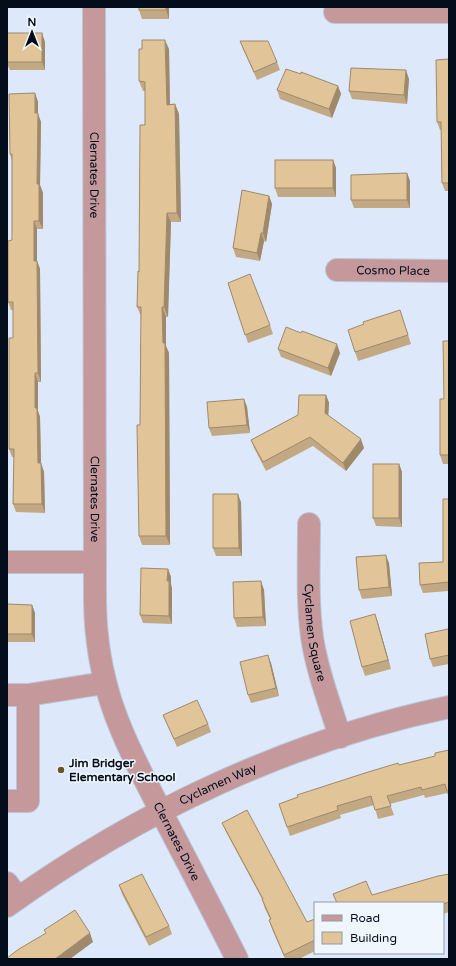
<svg xmlns="http://www.w3.org/2000/svg" width="456" height="966" font-family="'Varela Round',sans-serif">
<rect width="100%" height="100%" fill="#dde9fa"/>
<g fill="none" stroke-linecap="round" stroke-linejoin="round">
<defs>
<g id="minor">
<path id="s1" d="M94 7 95 601C96 692 126 743 166 821 190 867 214 913 237 959"/>
<polyline points="335,12 449,12"/>
<path id="s2" d="M337 270 449 271"/>
<path id="s3" d="M309 524C309 562 307 600 312 637 317 671 330 704 340 737"/>
<polyline points="7,562 95,562"/>
<polyline points="7,695 28,695 104,683"/>
<polyline points="7,801 28,801 28,695"/>
<polyline points="7,883 18,898"/>
<path id="s4" d="M7 906C138 812 291 740 449 707"/>
</g>
</defs>
<!-- minor casing -->
<use href="#minor" stroke="#bac6d6" stroke-width="24"/>
<!-- minor -->
<use href="#minor" stroke="#c5999b" stroke-width="22"/>
</g>
<!-- wall -->
<g fill="#c2a984">
<polygon points="169,7 169,19 142,19 139,10"/>
<polygon points="7,33 45,42 45,70 10,70 8,66 7,66"/>
<polygon points="240,41 277,62 280,70 257,80 243,49"/>
<polygon points="169,49 170,104 175,104 179,114 181,222 171,222 168,317 166,317 166,346 169,353 170,545 142,545 139,536 141,316 137,307 139,272 145,125 145,91 143,91 139,81"/>
<polygon points="449,59 449,191 445,191 442,183 441,130 440,130 437,122"/>
<polygon points="301,74 338,86 341,94 332,118 280,99 277,90"/>
<polygon points="409,79 407,104 352,99 349,91"/>
<polygon points="35,93 38,102 38,114 41,122 40,185 43,193 43,229 37,229 37,261 40,269 41,382 38,382 38,411 40,417 41,463 44,472 45,513 16,512 13,504 14,457 12,457 9,449 13,338 13,310 11,310 8,302 12,240 12,161 10,154"/>
<polygon points="333,160 336,168 336,197 278,197 275,188"/>
<polygon points="407,173 410,181 410,208 354,208 351,200"/>
<polygon points="269,196 272,204 266,242 264,241 260,261 236,257 233,248"/>
<polygon points="228,283 270,325 273,334 248,343"/>
<polygon points="400,310 411,344 358,361 355,352 364,324"/>
<polygon points="449,341 449,464 443,464 440,455"/>
<polygon points="278,349 340,353 331,376 281,357"/>
<polygon points="326,395 329,403 328,415 364,448 346,471 313,446 266,471 254,448 251,440 298,415"/>
<polygon points="244,399 247,407 250,433 212,436 209,428"/>
<polygon points="399,464 402,472 402,527 376,526 373,518"/>
<polygon points="449,499 449,591 423,593 420,585 443,562"/>
<polygon points="241,502 242,556 216,556 213,548"/>
<polygon points="389,563 392,596 362,599 359,590"/>
<polygon points="168,569 171,577 171,584 172,589 172,624 143,623 140,615"/>
<polygon points="261,581 264,590 266,626 237,627 234,618"/>
<polygon points="7,604 32,605 35,613 35,642 7,642"/>
<polygon points="375,614 378,623 391,669 365,676 362,667"/>
<polygon points="449,631 449,664 433,667 430,659"/>
<polygon points="271,663 279,696 251,703 248,695"/>
<polygon points="163,715 208,724 211,732 177,747"/>
<polygon points="449,750 449,797 447,793 425,798 424,795 390,804 394,815 378,819 374,805 340,815 341,818 290,836 279,804 399,765 435,756"/>
<polygon points="222,823 307,922 315,919 315,951 299,959 285,959 272,929 269,920 270,919 265,909 262,899 226,832"/>
<polygon points="449,874 449,912 443,914 443,903 372,895"/>
<polygon points="119,885 169,926 172,934 149,946 122,894"/>
</g>
<!-- shaded-wall -->
<g fill="#9e896b">
<polygon points="166,7 169,7 169,19 166,10"/>
<polygon points="42,33 45,42 45,70 42,62"/>
<polygon points="165,40 169,49 170,114 167,105"/>
<polygon points="406,70 409,79 407,104 404,95"/>
<polygon points="338,86 341,94 332,118 329,109"/>
<polygon points="35,93 38,102 38,114 41,122 40,185 43,193 43,229 39,221 37,184"/>
<polygon points="175,104 179,114 181,222 177,213"/>
<polygon points="333,160 336,168 336,197 333,188"/>
<polygon points="407,173 410,181 410,208 407,200"/>
<polygon points="269,196 272,204 266,242 263,233"/>
<polygon points="167,213 171,222 168,317 164,307"/>
<polygon points="34,221 37,229 37,261 40,269 41,382 38,373 34,261"/>
<polygon points="261,233 264,241 260,261 257,253"/>
<polygon points="162,307 166,317 166,346 169,353 170,545 166,536"/>
<polygon points="337,344 340,353 331,376 328,368"/>
<polygon points="35,373 38,382 38,411 40,417 41,463 44,472 45,513 42,504 38,463 35,408"/>
<polygon points="326,395 329,403 328,421 325,413"/>
<polygon points="244,399 247,407 250,433 247,425"/>
<polygon points="361,439 364,448 346,471 343,463"/>
<polygon points="399,464 402,472 402,527 399,518"/>
<polygon points="238,494 241,502 242,556 239,548"/>
<polygon points="386,555 389,563 392,596 389,587"/>
<polygon points="168,569 171,577 171,584 172,589 172,624 169,616 167,581"/>
<polygon points="261,581 264,590 266,626 263,617"/>
<polygon points="32,605 35,613 35,642 32,634"/>
<polygon points="375,614 378,623 391,669 388,660"/>
<polygon points="268,655 271,663 279,696 276,688"/>
<polygon points="90,933 93,942 70,959 55,959"/>
</g>
<!-- building -->
<g fill="#e2c499" stroke="#9e896b">
<rect x="139" y="7" width="27" height="3"/>
<rect x="7" y="33" width="35" height="29"/>
<polygon points="142,40 165,40 167,105 175,104 177,213 167,213 164,307 162,307 163,343 165,343 166,536 139,536 137,425 140,425 141,307 137,307 138,271 139,272 140,125 145,125 145,82 139,81 139,49 142,49"/>
<polygon points="240,41 268,41 277,62 254,72"/>
<polygon points="449,59 449,183 442,183 441,122 437,122 436,60"/>
<polygon points="351,68 406,70 404,95 349,91"/>
<polygon points="286,69 301,74 301,72 338,86 329,109 277,90"/>
<polygon points="35,93 35,113 38,113 37,184 39,184 39,221 34,221 34,261 37,261 38,373 35,373 35,408 37,408 38,463 41,463 42,504 13,504 14,449 9,449 9,338 13,338 13,302 8,302 8,241 12,240 12,154 10,154 9,94"/>
<rect x="275" y="160" width="58" height="28"/>
<polygon points="407,173 407,200 351,200 351,175"/>
<polygon points="242,190 269,196 263,233 261,233 257,253 233,248"/>
<polygon points="250,274 270,325 245,335 228,283"/>
<polygon points="400,310 408,335 355,352 348,330 364,324 363,322"/>
<polygon points="286,327 301,333 302,331 337,344 328,368 278,349"/>
<polygon points="443,341 449,341 449,455 440,455 440,399 444,399"/>
<polygon points="299,395 326,395 325,413 361,439 343,463 310,437 263,462 251,440 298,415"/>
<polygon points="244,399 247,425 209,428 207,402"/>
<rect x="373" y="464" width="26" height="54"/>
<polygon points="213,494 238,494 239,548 213,548"/>
<polygon points="443,499 449,499 449,582 420,585 419,563 443,562"/>
<polygon points="386,555 389,587 359,590 356,557"/>
<polygon points="141,568 168,569 167,581 169,581 169,616 140,615"/>
<polygon points="261,581 263,617 234,618 233,582"/>
<polygon points="7,604 32,605 32,634 7,634"/>
<polygon points="375,614 388,660 362,667 350,621"/>
<polygon points="448,629 449,632 449,655 430,659 425,634"/>
<polygon points="268,655 276,688 248,695 240,662"/>
<polygon points="197,700 208,724 174,739 163,715"/>
<polygon points="449,750 449,791 447,791 445,784 422,790 421,787 387,796 391,806 375,810 371,796 337,806 338,810 287,827 279,804 298,797 297,795 365,773 398,763 399,765 435,756 435,753"/>
<polygon points="247,810 307,922 315,919 315,940 284,955 269,920 271,919 262,899 263,899 222,823"/>
<polygon points="142,874 169,926 146,937 119,885"/>
<polygon points="449,874 449,902 443,904 443,903 337,903 333,894 366,881 372,895 438,876"/>
<polygon points="75,910 90,933 55,959 7,959 7,958 19,949 46,933 44,930"/>
</g>
<!-- markers -->
<circle fill="#6f5226" stroke="#f0f6fe" stroke-width="1.5" cx="61" cy="770" r="4"/>
<g text-anchor="middle" stroke-width="3" stroke-linejoin="round" paint-order="stroke">
<!-- street labels -->
<g font-size="12" fill="#040d1b" stroke="#f0f6fe">
<text dy="4" stroke="none"><textPath href="#s1" startOffset="168">Clernates Drive</textPath></text>
<text dy="4" stroke="none"><textPath href="#s2" startOffset="56">Cosmo Place</textPath></text>
<text dy="4" stroke="none"><textPath href="#s1" startOffset="492">Clernates Drive</textPath></text>
<text dy="4" stroke="none"><textPath href="#s3" startOffset="109">Cyclamen Square</textPath></text>
<text dy="4" stroke="none"><textPath href="#s4" startOffset="244">Cyclamen Way</textPath></text>
<text dy="4" stroke="none"><textPath href="#s1" startOffset="851">Clernates Drive</textPath></text>
</g>
<!-- poi labels -->
<g font-size="12" font-weight="bold" fill="#040d1b" stroke="#f0f6fe" text-anchor="start">
<text x="69" y="767">Jim Bridger<tspan x="69" dy="14">Elementary School</tspan></text>
</g>
</g>
<!-- border -->
<rect width="456" height="966" fill="none" stroke="#040d1b" stroke-width="16"/>
<!-- legend -->
<rect x="314" y="902" width="130" height="52" fill="#f0f6fe" stroke="#9299a3"/>
<rect x="322" y="915" width="20" height="6" fill="#c5999b" stroke="#9299a3"/>
<text x="350" y="922" font-size="12" fill="#040d1b">Road</text>
<rect x="322" y="932" width="20" height="12" fill="#e2c499" stroke="#9299a3"/>
<text x="350" y="942" font-size="12" fill="#040d1b">Building</text>
<!-- north arrow -->
<g transform="translate(32 32)" stroke="#f0f6fe" stroke-width="3" paint-order="stroke">
<path d="M0-3L7 15L0 10L-7 15Z" fill="#040d1b"/>
<text y="-6" font-size="11" font-weight="bold" text-anchor="middle" fill="#040d1b">N</text>
</g>
</svg>
